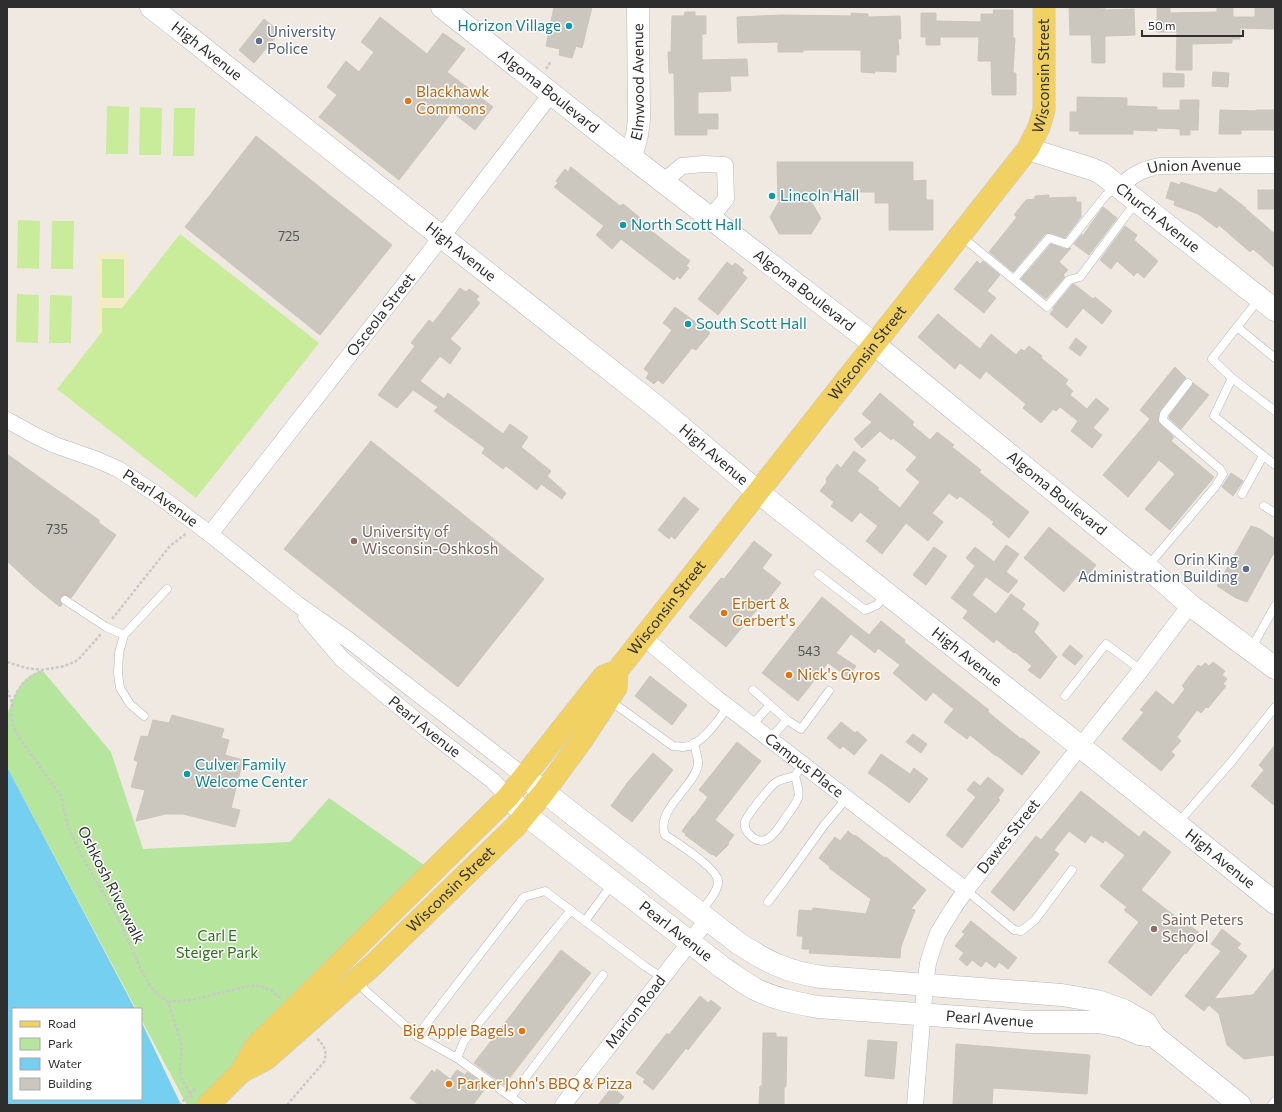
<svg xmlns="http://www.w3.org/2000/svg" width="1282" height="1112" font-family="Commissioner,sans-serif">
<rect width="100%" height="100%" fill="#efe9e1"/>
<polygon fill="#b6e59e" points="42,670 111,752 143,849 290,842 329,798 434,872 208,1105 187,1105 141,1019 141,1009 136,1009 7,767 7,714 17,691 22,683 31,675"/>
<polygon fill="#f3ecc5" points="98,253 128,253 128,352 97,351"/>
<g fill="#c9ec9a">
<polygon points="107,106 129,107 128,154 106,154"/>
<polygon points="140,107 162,108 161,155 139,155"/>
<polygon points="174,108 195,108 194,156 173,156"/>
<polygon points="18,220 40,221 39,269 17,268"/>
<polygon points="52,221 74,221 73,269 51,269"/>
<polygon points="180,234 319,343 196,498 57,389 102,332 102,308 122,308"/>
<rect x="102" y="259" width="22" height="39"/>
<polygon points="17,294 39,295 38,343 16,342"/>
<polygon points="50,295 72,296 71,343 49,343"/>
</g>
<polygon fill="#75cff0" points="7,767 135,1009 13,1009 13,1099 141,1099 141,1021 181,1105 7,1105"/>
<g fill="#cbc7bf" stroke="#cbc5ba">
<polygon points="554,7 592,7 582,48 576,46 572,58 559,55 560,49 546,46"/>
<polygon points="1069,7 1106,9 1106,10 1134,9 1135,35 1105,36 1105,63 1092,63 1091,35 1070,35"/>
<polygon points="1157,7 1170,7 1170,13 1217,12 1217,7 1233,7 1233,17 1255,17 1255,7 1275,7 1275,29 1240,28 1240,39 1232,39 1232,43 1192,44 1192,70 1176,70 1177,32 1157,32"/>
<polygon points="993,10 1013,10 1013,38 1015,38 1013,73 1016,73 1016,95 992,95 991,61 978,61 979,37 940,37 940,45 926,45 926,37 921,37 921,13 936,13 936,21 981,22 981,14 994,14"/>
<polygon points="685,12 695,12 695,16 706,16 706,34 702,34 702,60 747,59 748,76 730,76 731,91 698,92 698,114 718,114 718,129 707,129 707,135 675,135 674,73 669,73 668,52 671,52 672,16 684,16"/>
<polygon points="851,13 868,14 868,17 900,16 901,39 898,39 899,55 896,55 896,72 875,71 875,73 861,72 861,50 803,50 803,52 778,52 778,42 738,43 737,17 782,15 851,16"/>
<polygon points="380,17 427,54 443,33 465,49 447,72 493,107 475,130 452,112 399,180 319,117 337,95 327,87 346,61 359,72 374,52 361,42"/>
<polygon points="264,19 280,32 254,63 239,50"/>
<polygon points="1213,72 1229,73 1228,87 1212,86"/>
<polygon points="1163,73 1184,74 1184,87 1163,87"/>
<polygon points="1077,97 1127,98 1127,106 1157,107 1157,110 1180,110 1180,100 1199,100 1198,130 1190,130 1190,135 1180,135 1180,129 1157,128 1157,131 1133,130 1133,134 1079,134 1079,131 1070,131 1070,112 1077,112"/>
<polygon points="1220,110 1256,111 1256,110 1275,110 1275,130 1241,130 1241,134 1219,134"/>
<polygon points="256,136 392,245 320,335 185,227"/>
<polygon points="777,162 913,162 913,181 926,180 926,200 933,200 933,230 889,230 889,203 875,203 875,192 805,192 821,218 811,234 779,234 770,217 780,200 778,200"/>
<polygon points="571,167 620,206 623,204 643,220 641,223 690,261 686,266 689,268 680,279 677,276 674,280 621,239 612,249 596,235 604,226 554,187 558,183 556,181 565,169 568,172"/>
<polygon points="1171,182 1180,185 1181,182 1216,193 1220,188 1246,208 1245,208 1275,234 1275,268 1253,249 1250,252 1219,225 1217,228 1198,214 1174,205 1175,201 1166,198"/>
<rect x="1258" y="190" width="17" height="19"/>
<polygon points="1049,195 1049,198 1076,197 1076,202 1081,202 1081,217 1065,238 1051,233 1045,234 1013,272 989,252 1017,217 1014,215 1026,200 1035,199 1035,196"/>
<polygon points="1103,207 1117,218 1089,255 1074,244 1082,234 1082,237"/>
<polygon points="1125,226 1137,235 1134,240 1158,261 1144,278 1137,272 1134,276 1117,261 1111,269 1100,260"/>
<polygon points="1051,244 1065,249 1071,248 1059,262 1068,270 1063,275 1065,277 1046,299 1021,279"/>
<polygon points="977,261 980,264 983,261 1000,275 987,291 996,298 984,313 954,289"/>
<polygon points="727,262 732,266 735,263 744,270 742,273 747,278 718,315 698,299"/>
<polygon points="1074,284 1093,299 1095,297 1112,311 1102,324 1083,308 1067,328 1050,314 1054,309 1053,308 1072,285"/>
<polygon points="460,288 466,292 469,289 479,296 476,300 480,303 450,339 461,348 450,364 440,356 420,381 444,399 448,393 503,434 510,424 528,437 521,447 551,471 547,476 566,493 562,499 541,484 537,490 506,466 503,469 482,453 485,448 434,411 438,407 413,390 397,408 378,395 415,346 411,343 429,320 433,323"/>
<polygon points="675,307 710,333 696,350 692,348 663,384 658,380 654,384 646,378 649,373 644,369 672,330 663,323"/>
<polygon points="938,314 980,349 991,334 1016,355 1021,349 1024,351 1029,346 1042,356 1041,358 1068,380 1065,384 1073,391 1070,395 1087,409 1096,398 1109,409 1093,428 1102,435 1092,448 1071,431 1078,421 1060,407 1056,411 1053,409 1041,423 1023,408 1026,404 986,371 980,379 960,363 955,369 918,337"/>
<polygon points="1076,338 1087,347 1080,356 1069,348"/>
<polygon points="1175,367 1186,378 1184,380 1160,411 1158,422 1174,437 1171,441 1214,477 1170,530 1145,509 1175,474 1159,460 1128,497 1103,475 1150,419 1140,410"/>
<polygon points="1193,383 1209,395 1181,429 1169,418 1169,416"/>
<polygon points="880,393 914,422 912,425 930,440 937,432 954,445 952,447 981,470 979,472 1029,512 1009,538 992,524 994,522 960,496 957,499 949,493 932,513 943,522 928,541 906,523 882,554 866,541 878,526 860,512 852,522 831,506 834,502 820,491 827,482 826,479 837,464 841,468 854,451 866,460 857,471 879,488 877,489 900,508 920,482 906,470 917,457 893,438 891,440 880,431 862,448 854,439 872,422 862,414"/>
<polygon points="371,441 544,579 458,687 284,549"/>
<polygon points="7,454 99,520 99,523 116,535 71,598 66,595 61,597 60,600 62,605 60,607 33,585 7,561"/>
<polygon points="1231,473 1243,481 1233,496 1222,487"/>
<polygon points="684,497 699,509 675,539 671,536 669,539 658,530"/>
<polygon points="1251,526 1260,529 1275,539 1275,551 1247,602 1236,598 1217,586"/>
<polygon points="1049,527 1096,565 1084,580 1078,575 1064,592 1024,558"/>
<polygon points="754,541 772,555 762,568 781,583 761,608 759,607 726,647 689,617 721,578 724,579"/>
<polygon points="1006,545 1019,554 1006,572 1018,581 1008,593 986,577 972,595 996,614 1011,594 1025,604 1022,609 1039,623 1034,632 1057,657 1040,679 1028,670 1032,666 1015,652 1014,653 996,639 994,643 963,618 968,611 951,598 975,566 966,558 975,547 994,562"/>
<polygon points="934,547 947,556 926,585 913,575"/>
<polygon points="822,597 869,635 881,621 905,640 904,642 941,672 989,710 988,712 1021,739 1022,738 1040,752 1022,775 996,755 996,756 970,735 967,739 944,722 954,709 933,692 926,701 893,673 900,665 878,648 875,653 851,634 836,653 856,666 848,677 828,663 798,701 762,673"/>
<polygon points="1070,645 1083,656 1075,665 1062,655"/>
<polygon points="1213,662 1225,671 1222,675 1227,679 1223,684 1226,686 1208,708 1206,707 1201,713 1197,710 1177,737 1181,741 1171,752 1175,755 1161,771 1122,739 1144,712 1140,710 1156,691 1173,705 1185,689 1182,686 1198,665 1201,667 1205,663 1209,666"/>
<polygon points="650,676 687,705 672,725 635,696"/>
<polygon points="172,715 224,729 221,738 229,740 225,755 243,760 231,808 240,810 235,827 183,814 166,814 136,821 145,790 131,787 138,762 134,760 141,736 148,737 153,720 169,723"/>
<polygon points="841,722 855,733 857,731 867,740 854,755 843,746 840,749 827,738"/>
<polygon points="913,734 927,744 921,753 906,742"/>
<polygon points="737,742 761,761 715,820 734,835 728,843 729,844 716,857 713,854 712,855 685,835 686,834 682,831 693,816 694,816 708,797 699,790"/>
<polygon points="1275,745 1275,806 1251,786 1264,770 1259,765"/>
<polygon points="653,753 673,770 632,822 611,806 628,782"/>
<polygon points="881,754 910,774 914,768 928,779 909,803 883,783 868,773"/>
<polygon points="988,777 1004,790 998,798 1000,800 962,848 946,835 976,797 967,790 974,781 980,786"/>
<polygon points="1081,791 1139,837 1144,831 1171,852 1141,890 1184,923 1185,922 1201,934 1186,954 1185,953 1151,996 1108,962 1139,922 1124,910 1127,907 1100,886 1125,855 1105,840 1103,843 1091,835 1085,843 1069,831 1054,850 1059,854 1014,911 991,892 1036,836 1041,840"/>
<polygon points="848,831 854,836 855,835 885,858 886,857 926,890 911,909 915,910 901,946 900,958 809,953 810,949 802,949 803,936 797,936 799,910 812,911 813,908 866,914 871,899 829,868 830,867 819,858 835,837 840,841"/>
<polygon points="971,921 1017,958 1008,969 999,962 995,968 986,961 981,967 972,960 967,966 959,959 964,953 955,946 965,934 962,932"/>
<polygon points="1222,929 1241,944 1237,948 1247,956 1214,999 1253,995 1275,967 1275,1055 1244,1059 1227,1045 1219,1014 1209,1005 1204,1011 1185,996 1221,951 1211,944"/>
<polygon points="561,950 591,973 504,1085 474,1063"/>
<polygon points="700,996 708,1003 711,1000 721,1008 688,1050 686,1048 653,1090 643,1082 645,1079 636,1073 667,1033 669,1035"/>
<polygon points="763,1033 776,1033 776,1037 787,1037 786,1087 784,1087 784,1105 759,1105 760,1086 762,1086"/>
<polygon points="868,1040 897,1042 894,1079 865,1076"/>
<polygon points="956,1044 1090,1055 1087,1094 993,1088 992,1105 953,1105"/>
<polygon points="437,1069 450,1079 457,1070 465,1075 467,1072 487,1086 473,1105 419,1105 410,1098 432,1070 435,1073"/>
<polygon points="612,1087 624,1097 617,1105 598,1105"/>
</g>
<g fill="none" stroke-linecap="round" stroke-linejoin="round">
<g stroke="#b4b7c1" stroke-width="9">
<g id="lane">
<polyline points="961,236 1047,307 1069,280 1080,277 1136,202"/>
<polyline points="1014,279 1049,238 1067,244 1106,195 1118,187"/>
<polyline points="1259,299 1237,327 1275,358"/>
<polyline points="1237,327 1212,359 1232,378 1214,416 1275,465"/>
<polyline points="1232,378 1275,411"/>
<polyline points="1242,494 1263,456"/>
<polyline points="1264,506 1275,513"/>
<polyline points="1147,567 1215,487 1223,474 1220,469 1166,423 1163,420 1164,414 1188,383"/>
<polyline points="818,574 865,610 877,605 885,594"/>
<polyline points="65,600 106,627 124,635"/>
<polyline points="1251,649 1275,606"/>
<polyline points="753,690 770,705"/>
<polyline points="1065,696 1106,644 1141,670"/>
<path d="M609,700L673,746C677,746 680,747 683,747C701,747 718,720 728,707"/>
<polyline points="144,716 130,704 120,688 118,673 119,653 124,635 167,589"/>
<polyline points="787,720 801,729 829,691"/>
<polyline points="752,725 770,705 787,720 770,739"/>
<path d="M694,743C695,750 699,759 698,765C694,787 655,810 665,835C676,842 717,868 718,881C719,891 706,904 700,913"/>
<path d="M795,776C802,800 799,798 786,817C777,830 766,851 750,835C747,832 744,827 745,822C747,815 769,788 775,783C780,779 788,778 795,776L803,764"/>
<polyline points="1177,824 1232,761 1275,707"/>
<polyline points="966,890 1014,930 1021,931 1035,920 1072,870"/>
<polyline points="768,902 784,881 825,824 847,798"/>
<polyline points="585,921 613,883"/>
<polyline points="356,980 367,992 417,1036 524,897 545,891 646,967 663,978"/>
<polyline points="417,1036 457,1058 522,1105"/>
<polyline points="457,1058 464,1041 571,910"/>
<polyline points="511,1097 603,975"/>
<polyline points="1272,1105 1275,1101"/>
</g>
</g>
<g stroke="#b4b7c1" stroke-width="17">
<g id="street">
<polyline points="663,182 682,166 703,164 725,165 726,199 710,218"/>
<path id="s1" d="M1119,187C1133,175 1140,170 1159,166L1275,165"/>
<path id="s2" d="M7,420L34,435L55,445L95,459L118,469L159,496L210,534L297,604L350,641L525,777"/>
<path id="s3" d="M210,534L450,226L551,94"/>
<path id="s4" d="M306,617L342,659L430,732L493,781L508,797"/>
<path id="s5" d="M643,637L715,697L966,890"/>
<path id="s6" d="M563,1105L708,919"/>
<path id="s7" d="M915,1105L925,985L928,963L933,947L938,933L954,907L966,890L1141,670L1190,605"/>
</g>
</g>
<g stroke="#b4b7c1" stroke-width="23">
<g id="secondary">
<path id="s8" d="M151,7L662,411L758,492L1081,747L1275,903"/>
<path id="s9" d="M442,7L631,157L874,344L1147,567L1190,605L1275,668"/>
<path id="s10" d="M1028,149L1092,169L1101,173L1275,310"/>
<path id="s11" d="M631,157L637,135L639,120L638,7"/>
<path d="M525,777L561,805L738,943C767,962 787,972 822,977L1062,995L1097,1001L1123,1010L1146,1023L1154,1036L1240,1105"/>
<path id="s12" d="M508,797L526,815L723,968C734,975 744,983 755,989C775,999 796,1003 818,1007L1030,1022H1099L1123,1027L1140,1034L1148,1035"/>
</g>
</g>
<g stroke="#c9c9c9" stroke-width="23">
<g id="primary">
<path id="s13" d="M241,1072L266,1059L373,965L516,826L544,792L582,740L616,688L617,671"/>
<path id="s14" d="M208,1105L241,1072L255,1047L508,797L604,676L617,671L1028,149L1039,127L1044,110V7"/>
</g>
</g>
<g stroke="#c9c9c9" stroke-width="2.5" stroke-dasharray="3 2" stroke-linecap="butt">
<polyline points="498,29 502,23"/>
<polyline points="546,69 551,61"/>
<polyline points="112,619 170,546 187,533"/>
<polyline points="7,662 26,668 42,670 65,666 78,660 101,634"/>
<polyline points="7,690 12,702 11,715 13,725 18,736 61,796 68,827 86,864 120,922 143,974 150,986 158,995 168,1002 182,1046 180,1065 181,1078 193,1099"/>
<path d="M12,702C20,685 25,678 42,671"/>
<polyline points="168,1002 191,1000 249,986 261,986 272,991 280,998"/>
<path d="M287,1105L324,1062C328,1050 324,1046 316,1037"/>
</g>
<use href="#lane" stroke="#fff" stroke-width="8"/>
<use href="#street" stroke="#fff" stroke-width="16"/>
<use href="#secondary" stroke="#fff" stroke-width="22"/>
<use href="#primary" stroke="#f2d163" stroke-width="22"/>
<polyline stroke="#c9c9c9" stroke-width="2.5" stroke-dasharray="3 2" stroke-linecap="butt" points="179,1105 196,1088"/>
</g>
<g fill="#0f9aa8" stroke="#fff" stroke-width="1.5">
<circle cx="569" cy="26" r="4"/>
<circle cx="772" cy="196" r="4"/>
<circle cx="623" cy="225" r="4"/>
<circle cx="688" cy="324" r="4"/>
<circle cx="187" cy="774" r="4"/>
</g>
<g fill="#5c6f8a" stroke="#fff" stroke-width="1.5">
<circle cx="259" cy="41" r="4"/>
<circle cx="1246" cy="569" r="4"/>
</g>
<g fill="#e8710a" stroke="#fff" stroke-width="1.5">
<circle cx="408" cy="101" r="4"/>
<circle cx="724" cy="613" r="4"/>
<circle cx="789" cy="675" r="4"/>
<circle cx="522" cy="1031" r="4"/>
<circle cx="449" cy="1084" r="4"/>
</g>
<g fill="#8d6e63" stroke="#fff" stroke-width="1.5">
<circle cx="354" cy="541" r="4"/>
<circle cx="1154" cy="929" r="4"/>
</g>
<g text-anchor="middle" stroke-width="3" stroke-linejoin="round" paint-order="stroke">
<g font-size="13" fill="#555452">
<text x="289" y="241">725</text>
<text x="57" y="534">735</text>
<text x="809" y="656">543</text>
</g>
<g font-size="15" fill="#0d838f" stroke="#fff" text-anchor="start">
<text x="561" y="31" text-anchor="end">Horizon Village</text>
<text x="780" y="201">Lincoln Hall</text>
<text x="631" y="230">North Scott Hall</text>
<text x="696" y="329">South Scott Hall</text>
<text x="195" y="770">Culver Family<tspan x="195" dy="17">Welcome Center</tspan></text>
</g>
<g font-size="15" fill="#4e5e75" stroke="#fff" text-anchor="start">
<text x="267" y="37">University<tspan x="267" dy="17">Police</tspan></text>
<text x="1238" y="565" text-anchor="end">Orin King<tspan x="1238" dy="17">Administration Building</tspan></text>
</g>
<g font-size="15" fill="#2e2e2e" stroke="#fff">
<text dy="5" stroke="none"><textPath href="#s8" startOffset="71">High Avenue</textPath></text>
<text dy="5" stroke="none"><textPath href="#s14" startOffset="1340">Wisconsin Street</textPath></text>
<text dy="5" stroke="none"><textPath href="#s11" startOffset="76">Elmwood Avenue</textPath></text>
<text dy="5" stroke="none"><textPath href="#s9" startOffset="136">Algoma Boulevard</textPath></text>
<text dy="5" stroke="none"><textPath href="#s1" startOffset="81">Union Avenue</textPath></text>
<text dy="5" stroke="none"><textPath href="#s10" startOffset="149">Church Avenue</textPath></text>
<text dy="5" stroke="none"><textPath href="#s8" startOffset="395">High Avenue</textPath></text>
<text dy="5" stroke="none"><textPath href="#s9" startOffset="460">Algoma Boulevard</textPath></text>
<text dy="5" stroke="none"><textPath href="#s3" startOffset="278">Osceola Street</textPath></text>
<text dy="5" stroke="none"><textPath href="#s14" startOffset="1004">Wisconsin Street</textPath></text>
<text dy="5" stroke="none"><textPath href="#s8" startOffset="719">High Avenue</textPath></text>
<text dy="5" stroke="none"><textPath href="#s9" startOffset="784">Algoma Boulevard</textPath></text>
<text dy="5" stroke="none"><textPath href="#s2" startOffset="173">Pearl Avenue</textPath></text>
<text dy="5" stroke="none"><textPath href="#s14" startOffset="680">Wisconsin Street</textPath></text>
<text dy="5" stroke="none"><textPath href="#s8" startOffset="1043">High Avenue</textPath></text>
<text dy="5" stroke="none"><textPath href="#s4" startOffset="162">Pearl Avenue</textPath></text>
<text dy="5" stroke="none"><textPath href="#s5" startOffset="206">Campus Place</textPath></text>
<text dy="5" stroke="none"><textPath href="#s7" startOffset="294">Dawes Street</textPath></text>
<text dy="5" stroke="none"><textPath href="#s8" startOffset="1367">High Avenue</textPath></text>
<text transform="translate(111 885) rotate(63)" y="5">Oshkosh Riverwalk</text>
<text dy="5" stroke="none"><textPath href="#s13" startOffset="279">Wisconsin Street</textPath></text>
<text dy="5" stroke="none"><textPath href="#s12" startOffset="215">Pearl Avenue</textPath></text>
<text dy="5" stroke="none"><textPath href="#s6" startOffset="118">Marion Road</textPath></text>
<text dy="5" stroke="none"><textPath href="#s12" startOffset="551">Pearl Avenue</textPath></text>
</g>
<g font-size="15" fill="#c56008" stroke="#fff" text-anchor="start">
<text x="416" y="97">Blackhawk<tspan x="416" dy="17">Commons</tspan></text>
<text x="732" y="609">Erbert &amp;<tspan x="732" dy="17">Gerbert's</tspan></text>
<text x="797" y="680">Nick's Gyros</text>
<text x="514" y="1036" text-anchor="end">Big Apple Bagels</text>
<text x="457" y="1089">Parker John's BBQ &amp; Pizza</text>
</g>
<g font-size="15" fill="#785e54" stroke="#fff" text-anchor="start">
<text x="362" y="537">University of<tspan x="362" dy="17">Wisconsin-Oshkosh</tspan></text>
<text x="1162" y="925">Saint Peters<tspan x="1162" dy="17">School</tspan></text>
</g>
<g font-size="15" fill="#2c6e1b" stroke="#fff">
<text x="217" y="941">Carl E<tspan x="217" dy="17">Steiger Park</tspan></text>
</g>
</g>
<rect width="1282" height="1112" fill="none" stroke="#2e2e2e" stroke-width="16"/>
<rect x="12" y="1008" width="130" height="92" fill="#ffffff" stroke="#ababab"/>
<rect x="20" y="1021" width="20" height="6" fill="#f2d163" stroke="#ababab"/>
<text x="48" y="1028" font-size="12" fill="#2e2e2e">Road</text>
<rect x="20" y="1038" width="20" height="12" fill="#b6e59e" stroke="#ababab"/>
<text x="48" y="1048" font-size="12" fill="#2e2e2e">Park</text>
<rect x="20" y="1058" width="20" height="12" fill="#75cff0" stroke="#ababab"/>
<text x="48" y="1068" font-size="12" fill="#2e2e2e">Water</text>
<rect x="20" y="1078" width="20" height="12" fill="#cbc7bf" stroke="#ababab"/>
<text x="48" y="1088" font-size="12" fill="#2e2e2e">Building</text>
<path d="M1142 30v6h101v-6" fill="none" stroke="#2e2e2e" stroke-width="2"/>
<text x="1148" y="30" font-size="12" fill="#2e2e2e" stroke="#ffffff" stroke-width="3" paint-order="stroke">50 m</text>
</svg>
